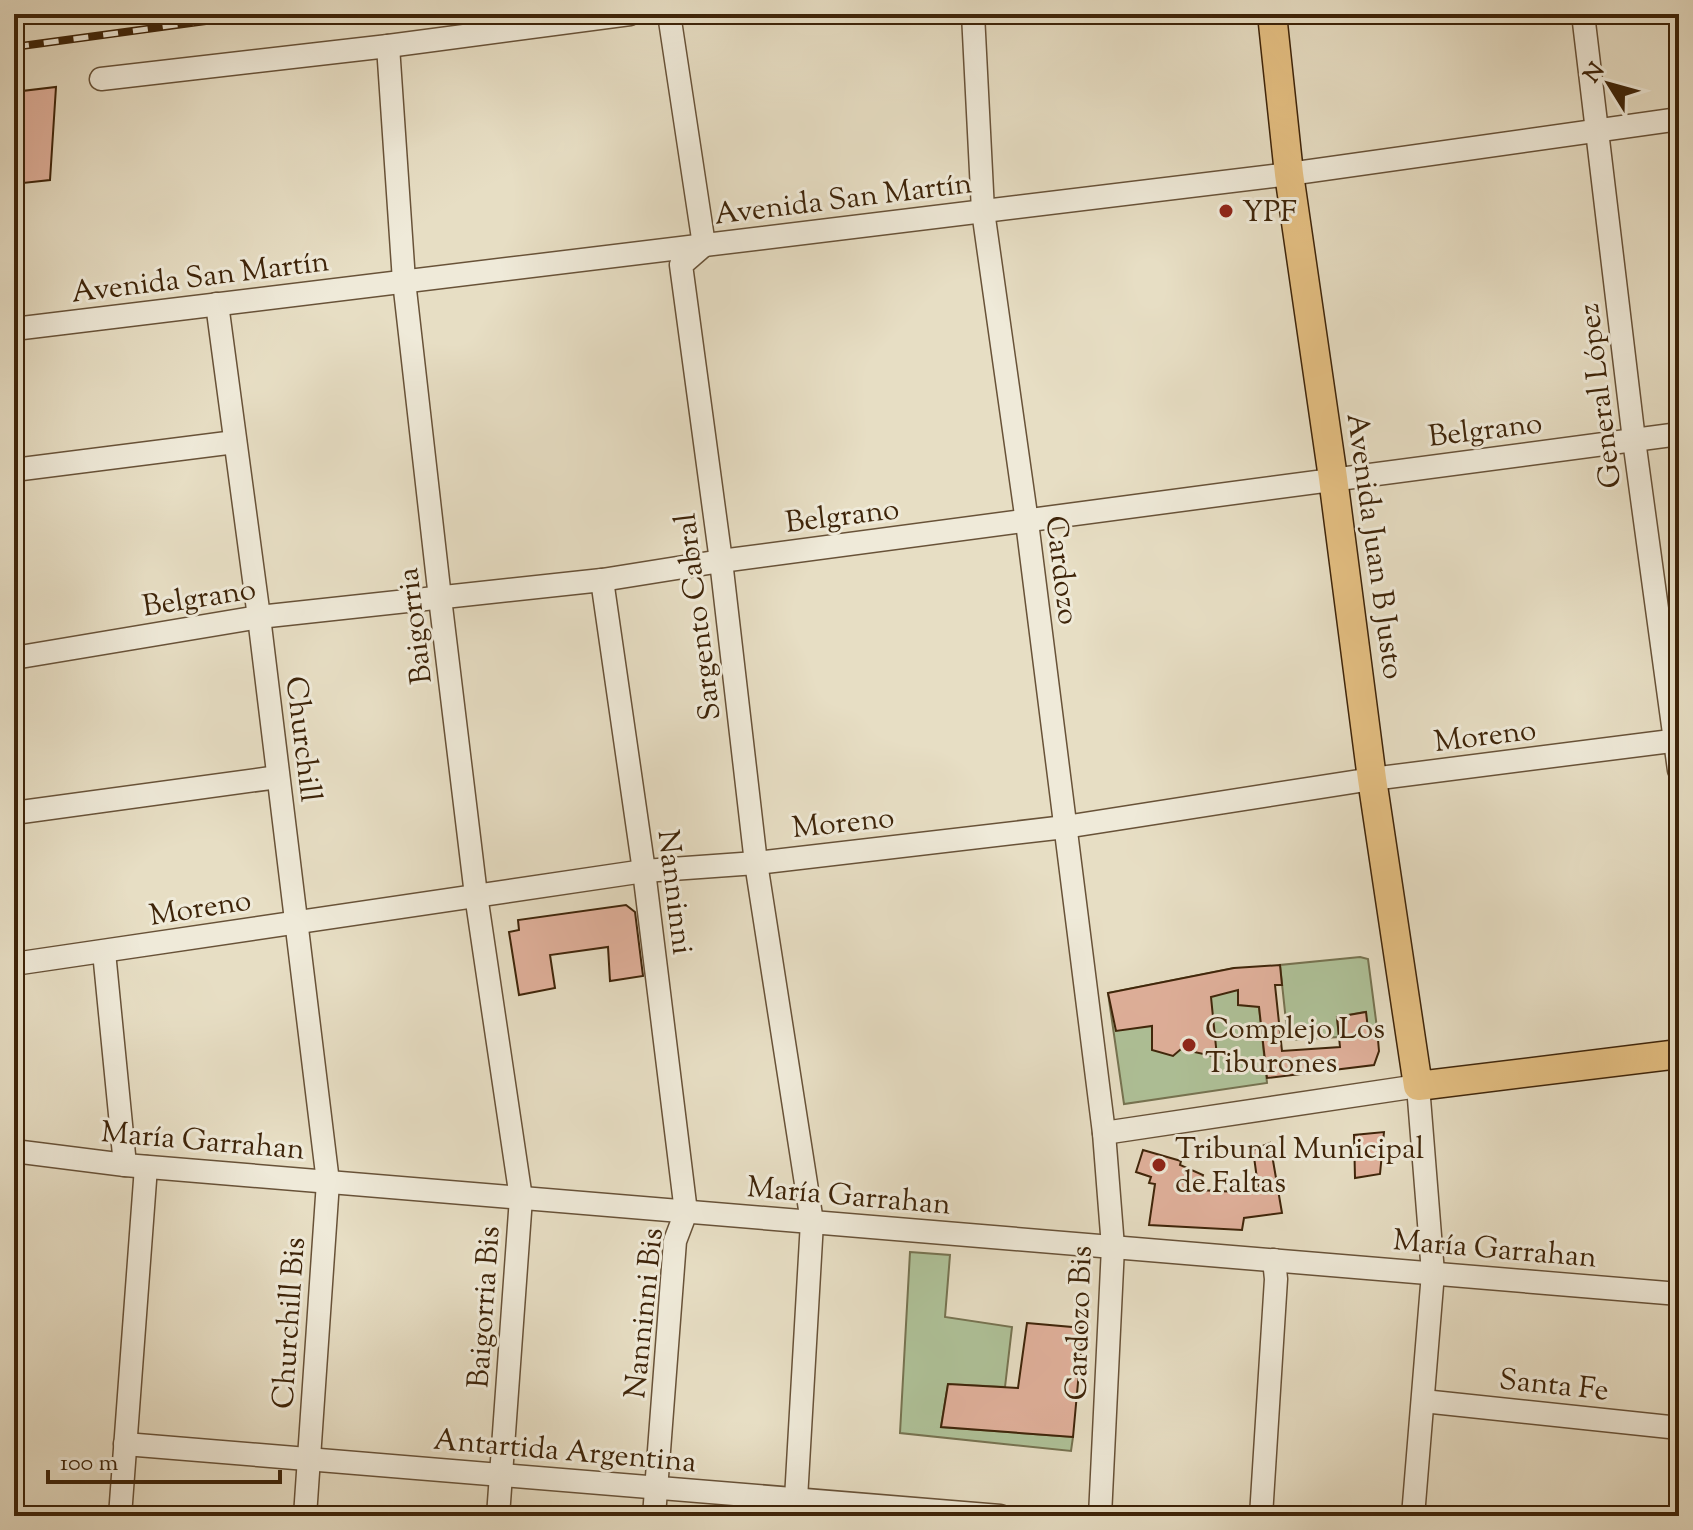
<svg xmlns="http://www.w3.org/2000/svg" width="1693" height="1530" font-family="'Sorts Mill Goudy',serif">
<rect width="100%" height="100%" fill="#e7dec4"/>
<filter id="stains"><feTurbulence type="fractalNoise" baseFrequency=".0025" numOctaves="4"/><feColorMatrix values="0 0 0 0 .2 0 0 0 0 .09 0 0 0 0 .02 0 0 0 .5 -.17"/></filter>
<radialGradient id="worn" r=".72"><stop offset=".6" stop-color="#630" stop-opacity="0"/><stop offset="1" stop-color="#630" stop-opacity=".3"/></radialGradient>
<g fill="#afc299" stroke="#767351" stroke-width="2">
<polygon points="1360,957 1368,959 1377,1028 1368,1029 1365,1012 1337,1017 1339,1037 1288,1040 1280,965"/>
<polygon points="1234,968 1259,1007 1267,1083 1124,1104 1108,993"/>
<polygon points="910,1252 950,1255 945,1317 1012,1327 1005,1387 948,1384 941,1427 1073,1437 1071,1451 900,1433"/>
</g>
<g fill="#e1b19c" stroke="#3e2409" stroke-width="2">
<polygon points="56,87 50,180 14,184 14,92"/>
<polygon points="626,905 635,912 643,976 610,981 608,947 550,955 555,988 519,995 509,932 519,930 518,920"/>
<polygon points="1280,965 1282,985 1275,985 1282,1051 1340,1047 1337,1017 1366,1012 1368,1029 1377,1028 1379,1051 1374,1065 1267,1078 1259,1007 1238,1005 1238,990 1211,997 1217,1057 1181,1049 1173,1056 1152,1050 1152,1026 1116,1031 1108,993 1234,968"/>
<polygon points="1384,1132 1380,1174 1355,1178 1354,1135"/>
<polygon points="1270,1143 1282,1213 1244,1218 1242,1230 1149,1225 1155,1184 1149,1183 1151,1177 1136,1172 1143,1150 1181,1161 1180,1165 1203,1175 1198,1190 1259,1193 1253,1150"/>
<polygon points="1027,1323 1083,1328 1073,1437 941,1427 948,1384 1018,1388"/>
</g>
<g fill="none" stroke-linecap="round" stroke-linejoin="round">
<g stroke="#685238" stroke-width="25">
<g id="minor">
<polyline points="669,14 704,245 681,265 721,561 756,863 812,1222 795,1516"/>
<polyline points="973,14 983,211 1027,522 1104,1133 1113,1247 1100,1516"/>
<polyline points="1583,14 1634,440 1679,770"/>
<polyline points="388,46 404,281 440,598 476,895 521,1198 498,1516"/>
<polyline points="101,79 388,46 630,14"/>
<polyline points="217,304 259,617 328,1182 305,1516"/>
<polyline points="14,329 1289,174 1679,119"/>
<polyline points="14,470 235,442"/>
<polyline points="602,580 644,871 686,1212 675,1241 654,1516"/>
<polyline points="14,658 259,617 602,580 721,561 1679,434"/>
<polyline points="14,813 278,777"/>
<polyline points="104,952 125,1165"/>
<polyline points="14,964 644,871 756,863 1065,827 1372,779 1679,740"/>
<polyline points="1104,1133 1418,1086 1433,1273 1413,1516"/>
<polyline points="14,1151 125,1165 1679,1294"/>
<polyline points="1423,1401 1679,1428"/>
<polyline points="125,1444 1000,1516"/>
<polyline points="120,1516 146,1167"/>
<polyline points="1261,1516 1276,1279 1274,1260"/>
</g>
</g>
<g stroke="#3e2409" stroke-width="31">
<polyline id="major" points="1272,14 1289,174 1333,478 1372,779 1418,1086 1679,1054"/>
</g>
<use href="#minor" stroke="#efead9" stroke-width="22"/>
<use href="#major" stroke="#e4bf82" stroke-width="28"/>
<g stroke="#3e2409" stroke-width="8">
<polyline id="rail" points="14,47 258,14"/>
</g>
<use href="#rail" stroke="#efead9" stroke-width="5" stroke-dasharray="15" stroke-linecap="butt"/>
</g>
<g fill="#8f2418" stroke="#efead9" stroke-width="3">
<circle cx="1226" cy="211" r="8"/>
<circle cx="1189" cy="1045" r="8"/>
<circle cx="1159" cy="1165" r="8"/>
</g>
<g text-anchor="middle" stroke-width="6" stroke-linejoin="round" paint-order="stroke">
<g font-size="30" fill="#3e2409" stroke="#efead9">
<text transform="translate(843 198) rotate(-7)" y="10">Avenida San Martín</text>
<text transform="translate(200 276) rotate(-7)" y="10">Avenida San Martín</text>
<text transform="translate(1599 396) rotate(-97)" y="10">General López</text>
<text transform="translate(1485 429) rotate(-7)" y="10">Belgrano</text>
<text transform="translate(842 515) rotate(-7)" y="10">Belgrano</text>
<text transform="translate(1376 546) rotate(82)" y="10">Avenida Juan B Justo</text>
<text transform="translate(1063 570) rotate(83)" y="10">Cardozo</text>
<text transform="translate(199 597) rotate(-9)" y="10">Belgrano</text>
<text transform="translate(697 617) rotate(-97)" y="10">Sargento Cabral</text>
<text transform="translate(414 626) rotate(-97)" y="10">Baigorria</text>
<text transform="translate(1485 735) rotate(-7)" y="10">Moreno</text>
<text transform="translate(304 739) rotate(83)" y="10">Churchill</text>
<text transform="translate(843 822) rotate(-6)" y="10">Moreno</text>
<text transform="translate(676 892) rotate(83)" y="10">Nanninni</text>
<text transform="translate(200 907) rotate(-9)" y="10">Moreno</text>
<text transform="translate(203 1140) rotate(5)" y="10">María Garrahan</text>
<text transform="translate(849 1195) rotate(5)" y="10">María Garrahan</text>
<text transform="translate(1495 1248) rotate(5)" y="10">María Garrahan</text>
<text transform="translate(483 1307) rotate(-86)" y="10">Baigorria Bis</text>
<text transform="translate(643 1313) rotate(-84)" y="10">Nanninni Bis</text>
<text transform="translate(288 1323) rotate(-86)" y="10">Churchill Bis</text>
<text transform="translate(1078 1323) rotate(-88)" y="10">Cardozo Bis</text>
<text transform="translate(1554 1384) rotate(6)" y="10">Santa Fe</text>
<text transform="translate(565 1450) rotate(5)" y="10">Antartida Argentina</text>
</g>
<g font-size="30" fill="#3e2409" stroke="#efead9" text-anchor="start">
<text x="1242" y="221">YPF</text>
<text x="1205" y="1038">Complejo Los<tspan x="1205" dy="34">Tiburones</tspan></text>
<text x="1175" y="1158">Tribunal Municipal<tspan x="1175" dy="34">de Faltas</tspan></text>
</g>
</g>
<rect width="1693" height="1530" fill="none" stroke="#e7dec4" stroke-width="48"/>
<rect x="16" y="16" width="1661" height="1498" fill="none" stroke="#3e2409" stroke-width="4"/>
<rect x="24" y="24" width="1645" height="1482" fill="none" stroke="#3e2409" stroke-width="2"/>
<g transform="translate(1609 84) rotate(307)" stroke="#efead9" stroke-width="6" paint-order="stroke">
<path d="M0-6L14 30L0 20L-14 30Z" fill="#3e2409"/>
<text y="-12" font-size="22" font-weight="bold" text-anchor="middle" fill="#3e2409">N</text>
</g>
<path d="M48 1470v12h232v-12" fill="none" stroke="#3e2409" stroke-width="4"/>
<text x="60" y="1470" font-size="24" fill="#3e2409" stroke="#efead9" stroke-width="6" paint-order="stroke">100 m</text>
<rect width="100%" height="100%" filter="url(#stains)"/>
<rect width="100%" height="100%" fill="url(#worn)"/>
</svg>
